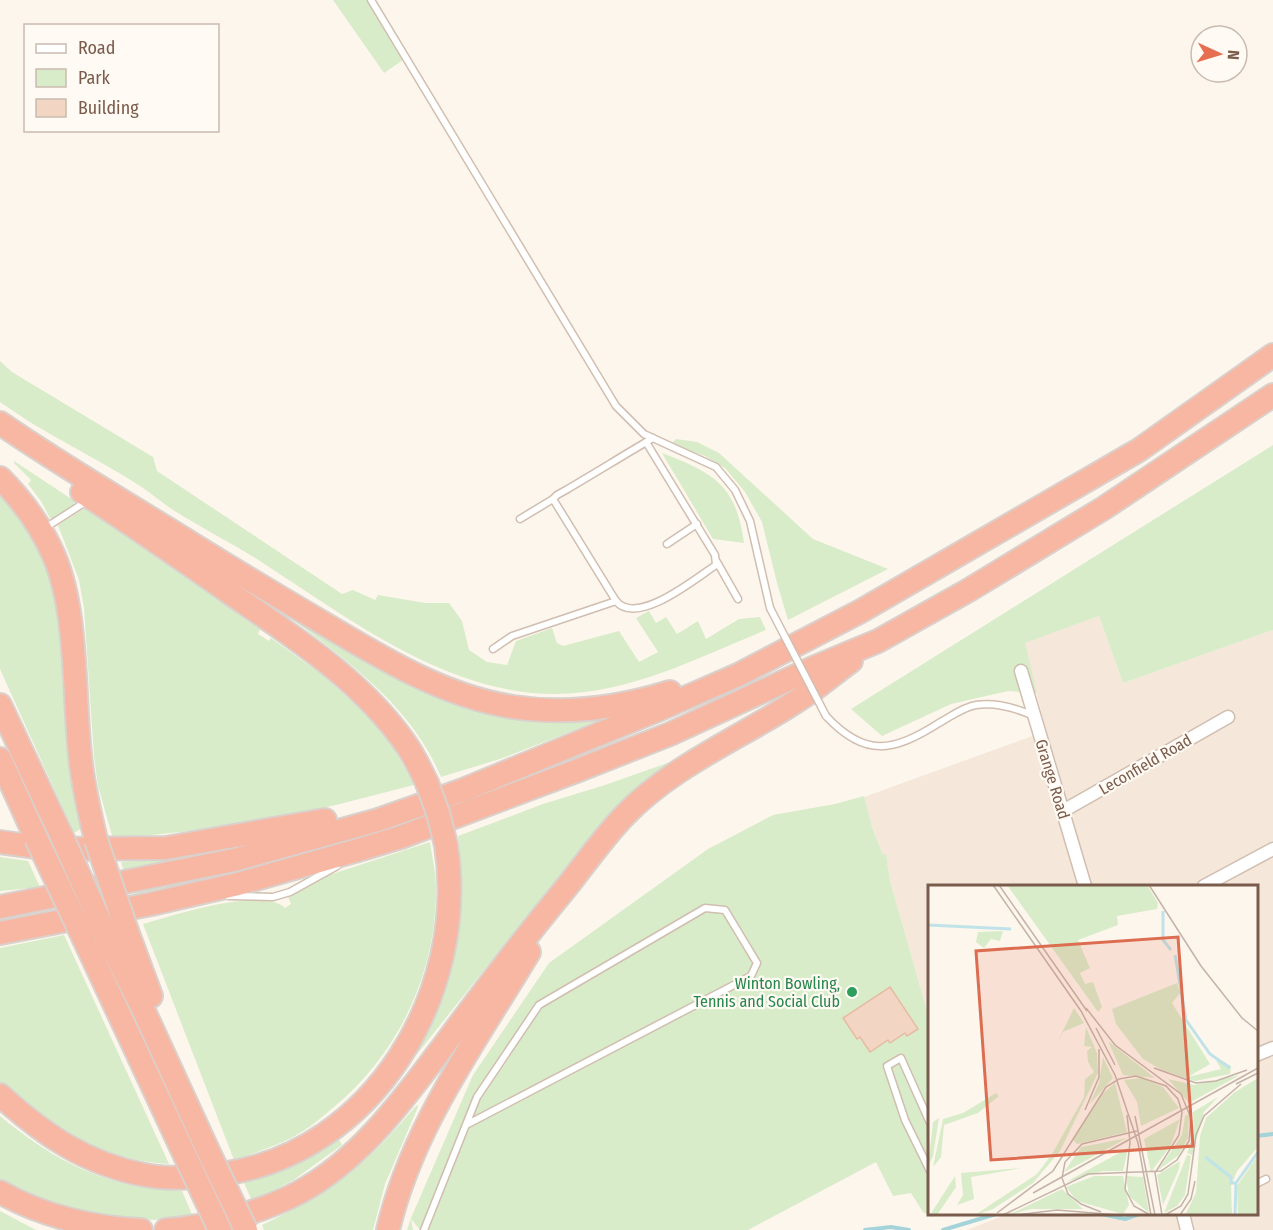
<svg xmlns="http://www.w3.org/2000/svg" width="1273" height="1230" font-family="'Fira Sans Condensed',sans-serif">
<rect width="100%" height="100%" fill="#fdf6ec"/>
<polygon fill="#f5e8da" points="1099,616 1123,683 1273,630 1273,1230 967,1230 1000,1217 999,1214 1256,1214 1256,886 930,886 929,1018 890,881 886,855 883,855 872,827 864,797 1046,731 1024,643"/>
<g fill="#d8ecc9">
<polygon points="333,0 372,0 403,60 384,73"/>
<path d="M0,361L12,372L153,457L157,471L342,594L353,590L375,600L378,595L425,603H449L462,621L469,650L487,662L507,665L516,641L552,628L557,643L563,646L619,631L639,662L658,652L636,618L649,611L656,623L666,617L677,634L698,621L706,639L739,619L760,617L766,630C700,657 629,694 556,694C447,694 353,621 266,565C236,545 203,529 173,510C161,502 151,493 140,486C94,456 44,434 0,402Z"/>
<polygon points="676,439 697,442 719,453 813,539 888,569 788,620 777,583 762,522 745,492 725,468 705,456 671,444"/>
<polygon points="1273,445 1273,630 1123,683 1099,616 1025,643 1037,693 1008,691 951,704 882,736 851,709"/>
<path d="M662,453C713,473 736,484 744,543L713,539Z"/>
<polygon points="14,461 73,500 75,506 56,519 50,518 41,501 28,484 31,480 14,463"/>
<path d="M0,490C18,515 37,539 47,569C68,629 63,694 69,756C71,781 76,804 82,828L74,833L0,669Z"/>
<polygon points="85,508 260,629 258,634 269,641 271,638 321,674 369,716 390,741 414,785 336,805 237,826 113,839 98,786 94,757 84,608 79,580 58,525"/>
<path d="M292,617L383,671L421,690L485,713L624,711L503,758L441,777C412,707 350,663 292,619Z"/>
<path d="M673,761L629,794L600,825L409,1064C449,991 470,920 458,836L543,804L605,785Z"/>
<polygon points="864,796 872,827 883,855 886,854 890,881 929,1018 930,1214 939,1214 931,1217 923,1212 911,1193 893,1196 876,1162 748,1230 420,1230 411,1219 413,1230 407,1230 411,1218 473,1075 549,963 708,849 773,815 835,804"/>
<polygon points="423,815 424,819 261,867 134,898 132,894"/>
<path d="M430,842C432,857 436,872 436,887C437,972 399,1053 334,1107C321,1118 308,1129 293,1137C274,1147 254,1153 234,1160L143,924C172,916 262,886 285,908L291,904L288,897L315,883L323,877Z"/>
<polygon points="0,857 28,861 40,887 0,891"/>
<polygon points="178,858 124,872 121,862"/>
<path d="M64,935L169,1164C101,1160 50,1128 0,1082V948Z"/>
<path d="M417,1105L418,1107L385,1184L373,1230H264L262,1225C291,1211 321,1195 347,1175C373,1155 395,1130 417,1105Z"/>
<path d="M0,1116C55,1162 109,1189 182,1191L193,1217C145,1223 96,1220 51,1204C34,1198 17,1189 0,1181Z"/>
<polygon points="338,1138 342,1145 292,1181 252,1201 244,1183 292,1166"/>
<polygon points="0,1211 36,1230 0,1230"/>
</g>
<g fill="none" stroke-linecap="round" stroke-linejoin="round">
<g stroke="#a5d3da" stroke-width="4">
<polyline points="1256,1136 1273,1134"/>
<polyline points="1102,1214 1125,1219 1139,1214"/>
<polyline points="865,1230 891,1227 909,1230"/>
<polyline points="943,1230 996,1214"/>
</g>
</g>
<polygon fill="#f3d5c3" stroke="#e6bba3" stroke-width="1.5" points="890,987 918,1029 907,1036 905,1033 890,1043 888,1040 870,1052 860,1037 857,1039 843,1018"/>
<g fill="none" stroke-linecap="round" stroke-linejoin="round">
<g stroke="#d1beb0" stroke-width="9">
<g id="lane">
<polyline points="371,0 616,406 644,434 716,467 735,490 750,521 770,608"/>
<path d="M646,442L715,555L716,565C696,578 637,627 616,601L553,499L557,495L566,490C595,473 624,455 653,438"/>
<polyline points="520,519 553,499"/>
<polyline points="45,528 87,501"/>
<polyline points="667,544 697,524"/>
<polyline points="717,562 738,599"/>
<polyline points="493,649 512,636 616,601"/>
<path d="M826,716C865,758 893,752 939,723C950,717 963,707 976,705C996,702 1016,708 1034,716"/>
<polyline points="228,896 273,897 290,892 337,866"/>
<polyline points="930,1123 901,1058 887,1066 905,1120 930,1171"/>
<polyline points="1256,1184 1266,1179"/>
<polyline points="424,1230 477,1097 539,1005 705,908 725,910 757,963 751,976 466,1125"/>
</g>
</g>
<g stroke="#d1beb0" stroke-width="15">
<g id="street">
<polyline points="1021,671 1085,886"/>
<polyline points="1063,811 1228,717"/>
<polyline points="1204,886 1273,849"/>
<polyline points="1256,1055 1273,1048"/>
<polyline points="1183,1214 1187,1230"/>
</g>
</g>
<g stroke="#dad1cd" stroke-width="26">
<g id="highway">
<path d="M0,423C62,466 128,504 192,544C237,572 282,599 328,626C385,660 446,697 513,707C566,715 619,708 670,692"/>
<path d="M0,478C23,501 41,526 54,556C79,614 73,701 81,764C84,790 90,815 96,840"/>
<path d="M82,492C133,525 183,560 233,595C295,638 361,680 405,743C414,755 420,769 427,783"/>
<polyline points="0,705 63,839"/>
<polyline points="0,759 36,838"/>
<polyline points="0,842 50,849 166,848 325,820"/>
<polyline points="0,907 234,860 378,820 463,790 660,709 738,675 861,611 1139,450 1273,355"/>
<polyline points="127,931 151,996"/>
<polyline points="0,933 151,904 238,884 365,848 401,837 576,771 670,734 813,668 878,641 969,590 1104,508 1273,395"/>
<polyline points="106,935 143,1009 210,1155"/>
<polyline points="84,939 188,1162"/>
<path d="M0,1095C44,1135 86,1164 145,1175C171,1180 197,1178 222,1174C375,1153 469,991 446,845"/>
<path d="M0,1192C42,1216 93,1228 141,1230"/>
<path d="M166,1230C208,1227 261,1212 298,1193C362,1159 405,1097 448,1040C487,987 527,935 569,884C587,861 604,837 624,816C672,766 738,739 795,702C815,690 832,675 851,661"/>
<path d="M388,1230C412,1127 476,1041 529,952"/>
</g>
</g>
<use href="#lane" stroke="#fff" stroke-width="6"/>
<use href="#street" stroke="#fff" stroke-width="12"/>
<use href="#highway" stroke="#f7b7a3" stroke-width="22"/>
<g stroke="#d1beb0" stroke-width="9" stroke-linecap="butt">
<polyline id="lane-bridge" points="770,608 826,716"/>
</g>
<g stroke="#dad1cd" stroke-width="26" stroke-linecap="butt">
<g id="highway-bridge">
<polyline points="427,783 438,813 446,845"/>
<polyline points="36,838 84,939"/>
<polyline points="63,839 106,935"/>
<polyline points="96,840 127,931"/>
<polyline points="210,1155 246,1230"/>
<polyline points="188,1162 220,1230"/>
</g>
</g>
<use href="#lane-bridge" stroke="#fff" stroke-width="6"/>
<use href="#highway-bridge" stroke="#f7b7a3" stroke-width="22"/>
</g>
<circle fill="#2e9e5b" stroke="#fffaf3" stroke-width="2" cx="852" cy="992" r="6"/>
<g text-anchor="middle" stroke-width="4.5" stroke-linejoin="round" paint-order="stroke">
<g font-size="16" fill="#7a5c4d" stroke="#fffaf3">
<text transform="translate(1145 764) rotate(-30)" y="6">Leconfield Road</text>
<text transform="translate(1053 779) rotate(73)" y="6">Grange Road</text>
</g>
<g font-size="16" fill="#27864d" stroke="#fffaf3" text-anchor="end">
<text x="840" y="989">Winton Bowling,<tspan x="840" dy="18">Tennis and Social Club</tspan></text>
</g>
</g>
<g transform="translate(928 885)">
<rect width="330" height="330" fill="#fdf6ec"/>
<path d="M79,0H219L230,18L229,24L189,31L190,40L150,55L162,83L152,88L157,99L165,97L174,122L170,127ZM75,46L72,56L63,54L56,63L48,57L50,47ZM249,98L252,108L244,118L282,179L260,192L293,184L286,171L303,181L302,189L267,196L234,185L215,174L188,139L184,124ZM146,123L156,138L135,147L128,160ZM158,142L169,168L170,188L132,266L105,298L65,324L47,330L109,289L124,269L156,212L157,194L166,187L160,177L159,166L164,162L156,161ZM180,156L227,193L195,190ZM175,172L185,193L161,220L171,198ZM312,190L261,218L240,194L266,200ZM213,193L235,202L251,223L213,241L209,217L196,195ZM330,193V262L309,286L303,301L304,330H257L268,308L272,251L278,233L307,207ZM187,198L199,247L149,259L145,255L173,210ZM68,208L71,211L50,228L16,240L13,272L5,282L15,234L35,228ZM290,212L276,227L264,270L259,268L266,248L265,227ZM261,229L260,253L251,270L230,285L254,250L257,231ZM11,233L5,271L0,282L5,237ZM252,234L243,260L223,287L216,254ZM199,253L155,277L136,287L153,262ZM200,263L195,286H175L138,297ZM259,270L263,271L257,310L249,321L236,328ZM330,270V330H310L309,301ZM252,276L251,284L235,320L229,290ZM94,283L43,292L46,314L29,320L35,310L33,288ZM27,291L28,302L9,330H2ZM166,291H195L201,320L195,329L149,316L138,302ZM198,291L215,292L221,328L201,311ZM134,304L155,324H103L81,330Z" fill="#d8ecc9"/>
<path fill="none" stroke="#bfe3e8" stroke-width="3" d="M235,26V55L243,65M0,40L83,44M247,70L258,135L282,169L302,183M277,272L303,292V298H308M307,330L308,298L330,267"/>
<path fill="none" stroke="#c5b3a7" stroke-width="1.5" d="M65,0L153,126L187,190L210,258L223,330M71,0L159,126M221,0L273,81L314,133L330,146M168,143L187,180M226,183L268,198L288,196L319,185M308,199L330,188M157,225L171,192V164M199,230L202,257L197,304L206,321L222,330M207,231L227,330M105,308L330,183M173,327L153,319L140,309L134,293L137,277L154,259L209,246M69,328L125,286L178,202L191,194L208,191L238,201L250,214L254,227L251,250L227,288L234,330M75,330L160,289L233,286L249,275L261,256L263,233L253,209L187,160L158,123M87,330L129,325L190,330M237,330L253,321L260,309L268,250L276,231L313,199M252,330L263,314L267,296"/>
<path fill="#dc6d51" fill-opacity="0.15" stroke="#dc6d51" stroke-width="3" d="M250,52L265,261L63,275L48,66Z"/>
<rect width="330" height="330" fill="none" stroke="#7a5c4d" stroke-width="3"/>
</g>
<rect x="24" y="24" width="195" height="108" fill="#fffaf3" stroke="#cabbb1" stroke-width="1.5"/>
<rect x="36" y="44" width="30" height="9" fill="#ffffff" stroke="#cabbb1" stroke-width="1.5"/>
<text x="78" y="54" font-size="18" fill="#7a5c4d">Road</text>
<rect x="36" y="69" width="30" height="18" fill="#d8ecc9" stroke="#cabbb1" stroke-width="1.5"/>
<text x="78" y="84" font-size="18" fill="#7a5c4d">Park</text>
<rect x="36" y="99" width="30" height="18" fill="#f3d5c3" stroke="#cabbb1" stroke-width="1.5"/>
<text x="78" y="114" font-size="18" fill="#7a5c4d">Building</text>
<g transform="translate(1219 54) rotate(94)"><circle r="28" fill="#fffaf3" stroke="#cabbb1" stroke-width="1.5"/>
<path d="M0-4.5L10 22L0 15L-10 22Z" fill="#e76f51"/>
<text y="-9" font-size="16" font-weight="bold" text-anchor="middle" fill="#7a5c4d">N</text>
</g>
</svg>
